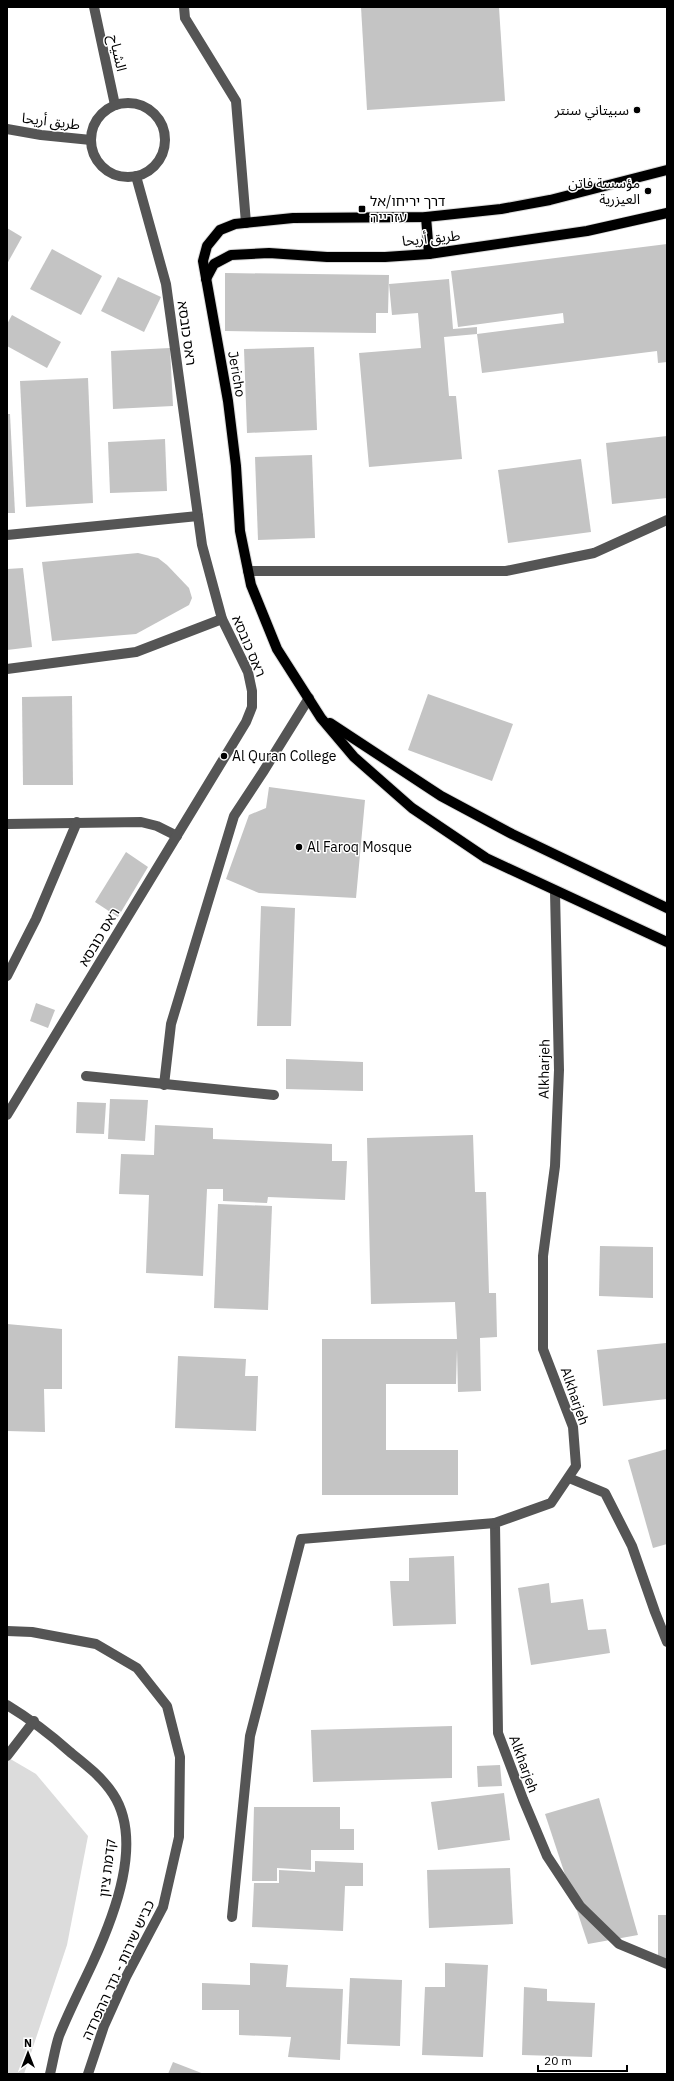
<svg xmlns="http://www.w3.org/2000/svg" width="674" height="2081" font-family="'IBM Plex Sans','Noto Sans Arabic','Noto Sans Hebrew',sans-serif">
<rect width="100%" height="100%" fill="#fff"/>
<polygon fill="#dcdcdc" points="7,1757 36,1774 88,1836 67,1945 24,2074 7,2074"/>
<g fill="#c4c4c4">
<polygon points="361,7 499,7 505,101 367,110"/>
<polygon points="7,228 22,237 7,264"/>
<polygon points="667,244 667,362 658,363 657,351 482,373 477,334 444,337 449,396 456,396 462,459 369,467 359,353 421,348 418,313 392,315 389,284 449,279 453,329 477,327 477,334 564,323 563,313 458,327 451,271"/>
<polygon points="52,249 102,276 81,315 30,289"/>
<polygon points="225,273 389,275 388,313 376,313 376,333 225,331"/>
<polygon points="118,277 161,297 144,332 101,311"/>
<polygon points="12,315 61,342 47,368 7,346 7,324"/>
<polygon points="314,347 317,430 247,433 244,349"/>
<polygon points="170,348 173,406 113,409 111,351"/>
<polygon points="88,378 93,503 26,507 20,381"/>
<polygon points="7,414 10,414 15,513 7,513"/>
<polygon points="667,436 667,498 612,504 606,443"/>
<polygon points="165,439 167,491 110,493 108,442"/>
<polygon points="312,455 315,538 258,540 255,457"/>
<polygon points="581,459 591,532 508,543 498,470"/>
<polygon points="138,553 158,558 167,565 189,588 192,598 189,605 136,634 52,641 42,562"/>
<polygon points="23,568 32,647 7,650 7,569"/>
<polygon points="428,694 513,724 492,781 408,750"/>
<polygon points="72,696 73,785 23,785 22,697"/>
<polygon points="269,787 365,800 356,898 259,893 226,879 249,815 266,808"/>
<polygon points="126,852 148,867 118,917 95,902"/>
<polygon points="261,906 295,908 291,1026 257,1026"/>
<polygon points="36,1003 55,1010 48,1028 30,1021"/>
<polygon points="286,1059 363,1062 363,1091 286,1089"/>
<polygon points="110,1099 148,1100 145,1141 108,1139"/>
<polygon points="77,1102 106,1103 104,1134 76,1133"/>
<polygon points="155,1125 213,1128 213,1139 332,1144 332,1161 347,1161 345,1200 268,1197 267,1203 223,1201 223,1189 207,1189 203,1276 146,1273 149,1195 119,1194 121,1154 154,1155"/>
<polygon points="473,1135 475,1192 486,1192 489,1293 496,1293 497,1337 480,1338 481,1391 458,1392 457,1349 456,1384 386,1384 386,1450 458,1450 458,1495 322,1495 322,1339 457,1339 455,1302 371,1304 367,1138"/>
<polygon points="218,1204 272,1206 268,1310 214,1308"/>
<polygon points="600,1246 653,1247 653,1298 599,1296"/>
<polygon points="7,1324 62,1329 62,1389 44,1389 45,1432 7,1431"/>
<polygon points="666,1343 667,1399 603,1406 597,1350"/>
<polygon points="178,1356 246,1359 245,1376 258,1376 256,1431 175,1428"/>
<polygon points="667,1449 667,1544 653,1548 628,1460"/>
<polygon points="454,1556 456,1624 393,1626 390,1581 409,1581 409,1558"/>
<polygon points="549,1583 551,1603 583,1599 588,1630 606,1629 610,1653 531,1665 518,1588"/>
<polygon points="452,1726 452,1778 313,1782 311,1730"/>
<polygon points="500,1765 502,1786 478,1787 477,1766"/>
<polygon points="504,1793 510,1840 438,1850 431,1802"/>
<polygon points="599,1798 638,1935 588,1944 545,1814"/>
<polygon points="254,1807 340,1807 340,1829 354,1829 354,1850 311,1850 311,1870 277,1868 277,1881 252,1881"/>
<polygon points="315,1861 363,1863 363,1886 345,1886 343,1931 252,1927 254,1883 279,1883 279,1870 315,1872"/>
<polygon points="510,1868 513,1924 429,1928 427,1870"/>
<polygon points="658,1915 667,1915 667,1959 658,1958"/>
<polygon points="250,1963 288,1965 286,1987 343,1989 340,2060 288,2057 291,2037 239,2035 239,2010 202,2010 202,1983 250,1985"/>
<polygon points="445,1963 488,1965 483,2057 422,2055 425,1987 445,1987"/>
<polygon points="350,1978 402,1980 400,2046 347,2044"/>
<polygon points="524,1987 547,1989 547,2001 595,2003 592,2057 522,2055"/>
<polygon points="173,2062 204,2074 168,2074"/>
</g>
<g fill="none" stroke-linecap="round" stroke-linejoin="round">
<g stroke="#dbdbdb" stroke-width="12">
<g id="major">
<polyline points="667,170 550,200 501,209 426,217 293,218 235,224 220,230 207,246 203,261 228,401 236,466 240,531 251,585 277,649 321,718 354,757 412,808 486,858 667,942"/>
<polyline points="426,217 429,254"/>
<polyline points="206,279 214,264 231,255 269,253 327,257 385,257 429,254 587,231 667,213"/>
<polyline points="330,723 441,796 512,834 667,908"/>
</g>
</g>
<g stroke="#555" stroke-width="10">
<polyline points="94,7 115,105"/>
<polyline points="184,7 185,18 236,101 246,223"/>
<circle cx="128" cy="140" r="37"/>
<polyline points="7,129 41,135 91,140"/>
<polyline points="7,535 198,516"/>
<polyline points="248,571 506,571 594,553 667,520"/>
<polyline points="7,669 136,652 222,619"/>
<polyline points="7,824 141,822 157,826 177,836"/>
<polyline points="555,892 559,1070 555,1166 543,1256 543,1349 573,1427 576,1466 551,1503 495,1523 498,1733 523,1799 547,1856 580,1906 619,1944 667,1964"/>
<polyline points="7,976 36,919 77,822"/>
<polyline points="86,1076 274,1095"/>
<polyline points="164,1085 171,1024 234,816 263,772 309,698"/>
<polyline points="7,1115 246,722 252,707 252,691 248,672 222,619 202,545 166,284 136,176"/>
<polyline points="569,1478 605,1493 632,1546 655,1612 667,1642"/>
<polyline points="7,1631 32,1632 96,1644 137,1668 167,1706 180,1757 179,1837 163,1907 126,1977 104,2026 88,2074"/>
<path d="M7,1705C30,1719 50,1734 70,1752C85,1764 102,1777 113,1794C144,1841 114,1916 93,1962C82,1986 69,2011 59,2036C55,2048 53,2062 50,2074"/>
<polyline points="7,1756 34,1721"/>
<polyline points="232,1917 250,1736 301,1539 495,1523"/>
</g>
<use href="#major" stroke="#000" stroke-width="10"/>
</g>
<g fill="#000" stroke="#fff" stroke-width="1.5">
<circle cx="637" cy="110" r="4"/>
<circle cx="648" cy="191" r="4"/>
<rect x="358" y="205" width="8" height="8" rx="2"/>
<circle cx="224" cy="756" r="4"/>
<circle cx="299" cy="847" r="4"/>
</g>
<g text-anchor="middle" stroke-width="3" stroke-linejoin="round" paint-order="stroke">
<g font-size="14" fill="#000" stroke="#fff">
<text transform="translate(118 53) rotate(77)" y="5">الشياح</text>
<text transform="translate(51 121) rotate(7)" y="5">طريق أريحا</text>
<text transform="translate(431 238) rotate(-6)" y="5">طريق أريحا</text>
<text transform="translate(187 333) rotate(82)" y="5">ראס כובסא</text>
<text transform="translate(237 374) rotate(80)" y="5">Jericho</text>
<text transform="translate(249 646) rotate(67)" y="5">ראס כובסא</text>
<text transform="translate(99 937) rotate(-59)" y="5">ראס כובסא</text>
<text transform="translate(544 1069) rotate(-89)" y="5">Alkharjeh</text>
<text transform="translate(575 1396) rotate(71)" y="5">Alkharjeh</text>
<text transform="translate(524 1764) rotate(70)" y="5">Alkharjeh</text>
<text transform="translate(107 1868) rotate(-83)" y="5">קדמת ציון</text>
<text transform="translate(118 1970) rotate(-65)" y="5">כביש שירות - גדר ההפרדה</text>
</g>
<g font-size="14" fill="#000" stroke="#fff" text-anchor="start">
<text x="629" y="115" text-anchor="end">سبيتاني سنتر</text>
<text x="640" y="188" text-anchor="end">مؤسسة فاتن<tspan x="640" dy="16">العيزرية</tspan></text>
<text x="370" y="206">דרך יריחו/אל<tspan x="370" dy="16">עזרייה</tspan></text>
<text x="232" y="761">Al Quran College</text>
<text x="307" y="852">Al Faroq Mosque</text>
</g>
</g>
<rect width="674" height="2081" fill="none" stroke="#000000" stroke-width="16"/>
<g transform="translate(28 2053)" stroke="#ffffff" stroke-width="3" paint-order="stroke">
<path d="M0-3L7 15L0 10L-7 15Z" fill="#000000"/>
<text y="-6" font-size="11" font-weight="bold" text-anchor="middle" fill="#000000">N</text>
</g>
<path d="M538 2065v6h89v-6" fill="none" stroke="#000000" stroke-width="2"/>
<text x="544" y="2065" font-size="12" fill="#000000" stroke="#ffffff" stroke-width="3" paint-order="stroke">20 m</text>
</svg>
